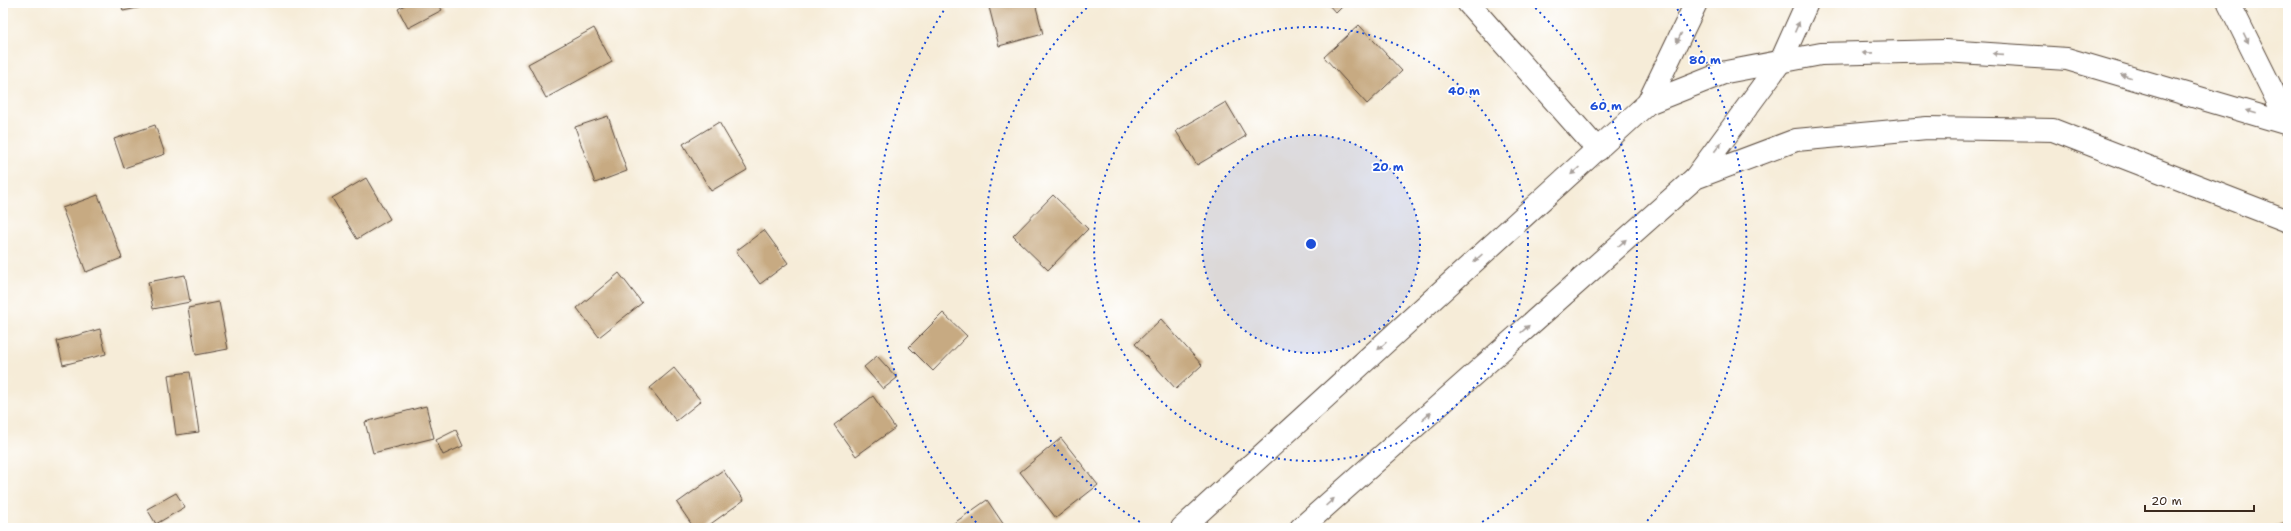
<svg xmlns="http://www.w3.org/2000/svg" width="2291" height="531" font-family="'Shantell Sans',sans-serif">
<rect width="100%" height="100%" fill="#fff"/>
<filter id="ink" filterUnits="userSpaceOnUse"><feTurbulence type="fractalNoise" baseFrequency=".025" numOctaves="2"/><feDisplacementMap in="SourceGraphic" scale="8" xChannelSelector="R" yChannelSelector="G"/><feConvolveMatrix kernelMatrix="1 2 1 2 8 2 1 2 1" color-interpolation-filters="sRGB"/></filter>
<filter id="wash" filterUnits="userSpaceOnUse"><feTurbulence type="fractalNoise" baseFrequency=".012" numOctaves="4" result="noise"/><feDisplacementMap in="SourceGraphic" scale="16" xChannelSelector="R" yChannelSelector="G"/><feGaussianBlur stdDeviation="0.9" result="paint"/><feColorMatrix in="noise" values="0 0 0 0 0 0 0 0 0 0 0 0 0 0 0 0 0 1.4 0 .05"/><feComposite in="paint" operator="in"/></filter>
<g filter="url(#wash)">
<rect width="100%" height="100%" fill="#f6ecd8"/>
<g id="blocks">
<g fill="#c7aa82">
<polygon points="121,3 156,3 157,4 123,11"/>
<polygon points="408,3 438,3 442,10 408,28 398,9"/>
<polygon points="988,3 1035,3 1043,34 999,46"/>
<polygon points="1327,3 1346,3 1336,13"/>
<polygon points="1359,25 1402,71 1367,104 1324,57"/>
<polygon points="594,28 612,62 546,98 528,64"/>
<polygon points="1226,102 1246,136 1197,165 1176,131"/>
<polygon points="608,116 627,171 595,183 575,127"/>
<polygon points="719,122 747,170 711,191 683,144"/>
<polygon points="155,125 165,154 124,168 114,139"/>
<polygon points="366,178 390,219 357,239 332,198"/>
<polygon points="98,195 122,258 86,272 62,208"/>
<polygon points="1053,195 1088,229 1048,270 1013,236"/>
<polygon points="764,230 788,263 760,284 736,251"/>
<polygon points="619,273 642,303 599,337 577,308"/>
<polygon points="185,275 190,302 153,309 148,282"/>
<polygon points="219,302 228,349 196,355 188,308"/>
<polygon points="943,313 967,336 933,371 909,347"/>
<polygon points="1161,319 1202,365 1176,389 1135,344"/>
<polygon points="100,329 106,354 63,365 57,341"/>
<polygon points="877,356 897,378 883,389 864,367"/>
<polygon points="674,368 701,401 676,421 650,388"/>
<polygon points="190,372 199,432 176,435 168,375"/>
<polygon points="873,396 895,428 856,456 834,425"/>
<polygon points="426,406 434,438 373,453 365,422"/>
<polygon points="456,430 463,446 443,455 436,440"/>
<polygon points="1061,438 1098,485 1056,518 1020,472"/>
<polygon points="723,470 744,500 705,528 694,528 677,503"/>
<polygon points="176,493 185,507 156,524 147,509"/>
<polygon points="987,500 1006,528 947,528"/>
<polygon points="2288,521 2288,528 2272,528"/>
</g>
</g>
</g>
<g filter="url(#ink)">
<use href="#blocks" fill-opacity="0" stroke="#57473a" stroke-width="1"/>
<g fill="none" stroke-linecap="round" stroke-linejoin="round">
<g stroke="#57473a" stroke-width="24">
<g id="street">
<polyline points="1468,3 1598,150"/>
<polyline points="1648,103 1726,72 1821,54 1945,51 2067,59 2288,124"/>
<polyline points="1695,178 1781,61 1807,3"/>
<polyline points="1182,528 1648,103 1696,3"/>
<polyline points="1301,528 1695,178 1796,140 1927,128 2053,130 2288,221"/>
</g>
</g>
<g stroke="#57473a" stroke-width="24">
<polyline id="primary" points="2229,3 2288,122"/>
</g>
<use href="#street" stroke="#fff" stroke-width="22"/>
<use href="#primary" stroke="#fff" stroke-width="22"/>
</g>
<defs><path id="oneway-solid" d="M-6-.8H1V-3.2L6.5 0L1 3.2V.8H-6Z"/></defs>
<g fill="#a79f9a">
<use href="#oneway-solid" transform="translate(1797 27) rotate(-66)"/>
<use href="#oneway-solid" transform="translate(1679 38) rotate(116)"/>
<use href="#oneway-solid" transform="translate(2246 38) rotate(64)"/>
<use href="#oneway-solid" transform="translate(1868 53) rotate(179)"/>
<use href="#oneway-solid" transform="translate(1998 54) rotate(-176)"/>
<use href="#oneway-solid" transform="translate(2126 76) rotate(-164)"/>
<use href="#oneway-solid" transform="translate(2251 112) rotate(-163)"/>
<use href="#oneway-solid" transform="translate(1718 147) rotate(-53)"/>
<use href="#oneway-solid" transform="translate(1575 171) rotate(138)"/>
<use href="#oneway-solid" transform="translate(1622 243) rotate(-42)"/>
<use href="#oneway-solid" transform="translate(1478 258) rotate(138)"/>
<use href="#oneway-solid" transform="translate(1525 329) rotate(-42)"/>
<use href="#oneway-solid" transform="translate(1382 346) rotate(138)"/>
<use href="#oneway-solid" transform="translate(1427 416) rotate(-42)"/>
<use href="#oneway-solid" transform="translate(1330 502) rotate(-42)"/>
</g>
</g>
<circle cx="1311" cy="244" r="109" fill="#1d4ed8" fill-opacity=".12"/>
<g fill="none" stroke="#1d4ed8" stroke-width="2" stroke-dasharray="2 4">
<circle cx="1311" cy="244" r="109"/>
<circle cx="1311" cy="244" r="217"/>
<path d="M1150 528A326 326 0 0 1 1091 4M1531 4A326 326 0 0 1 1472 528"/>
<path d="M980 527A435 435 0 0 1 948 4M1674 4A435 435 0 0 1 1642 527"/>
</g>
<circle cx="1311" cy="244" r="6" fill="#1d4ed8" stroke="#fff" stroke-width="2"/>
<g font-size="12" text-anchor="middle" font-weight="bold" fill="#1d4ed8" stroke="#fff" stroke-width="3.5" stroke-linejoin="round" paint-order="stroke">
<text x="1705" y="64">80 m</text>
<text x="1464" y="95">40 m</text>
<text x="1606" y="110">60 m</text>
<text x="1388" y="171">20 m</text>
</g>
<rect width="2291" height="531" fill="none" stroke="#fff" stroke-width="16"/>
<path d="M2145 505v6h109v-6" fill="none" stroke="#3b2a1e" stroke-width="2"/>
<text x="2151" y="505" font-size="12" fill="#3b2a1e" stroke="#ffffff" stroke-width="3" paint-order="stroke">20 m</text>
</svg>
